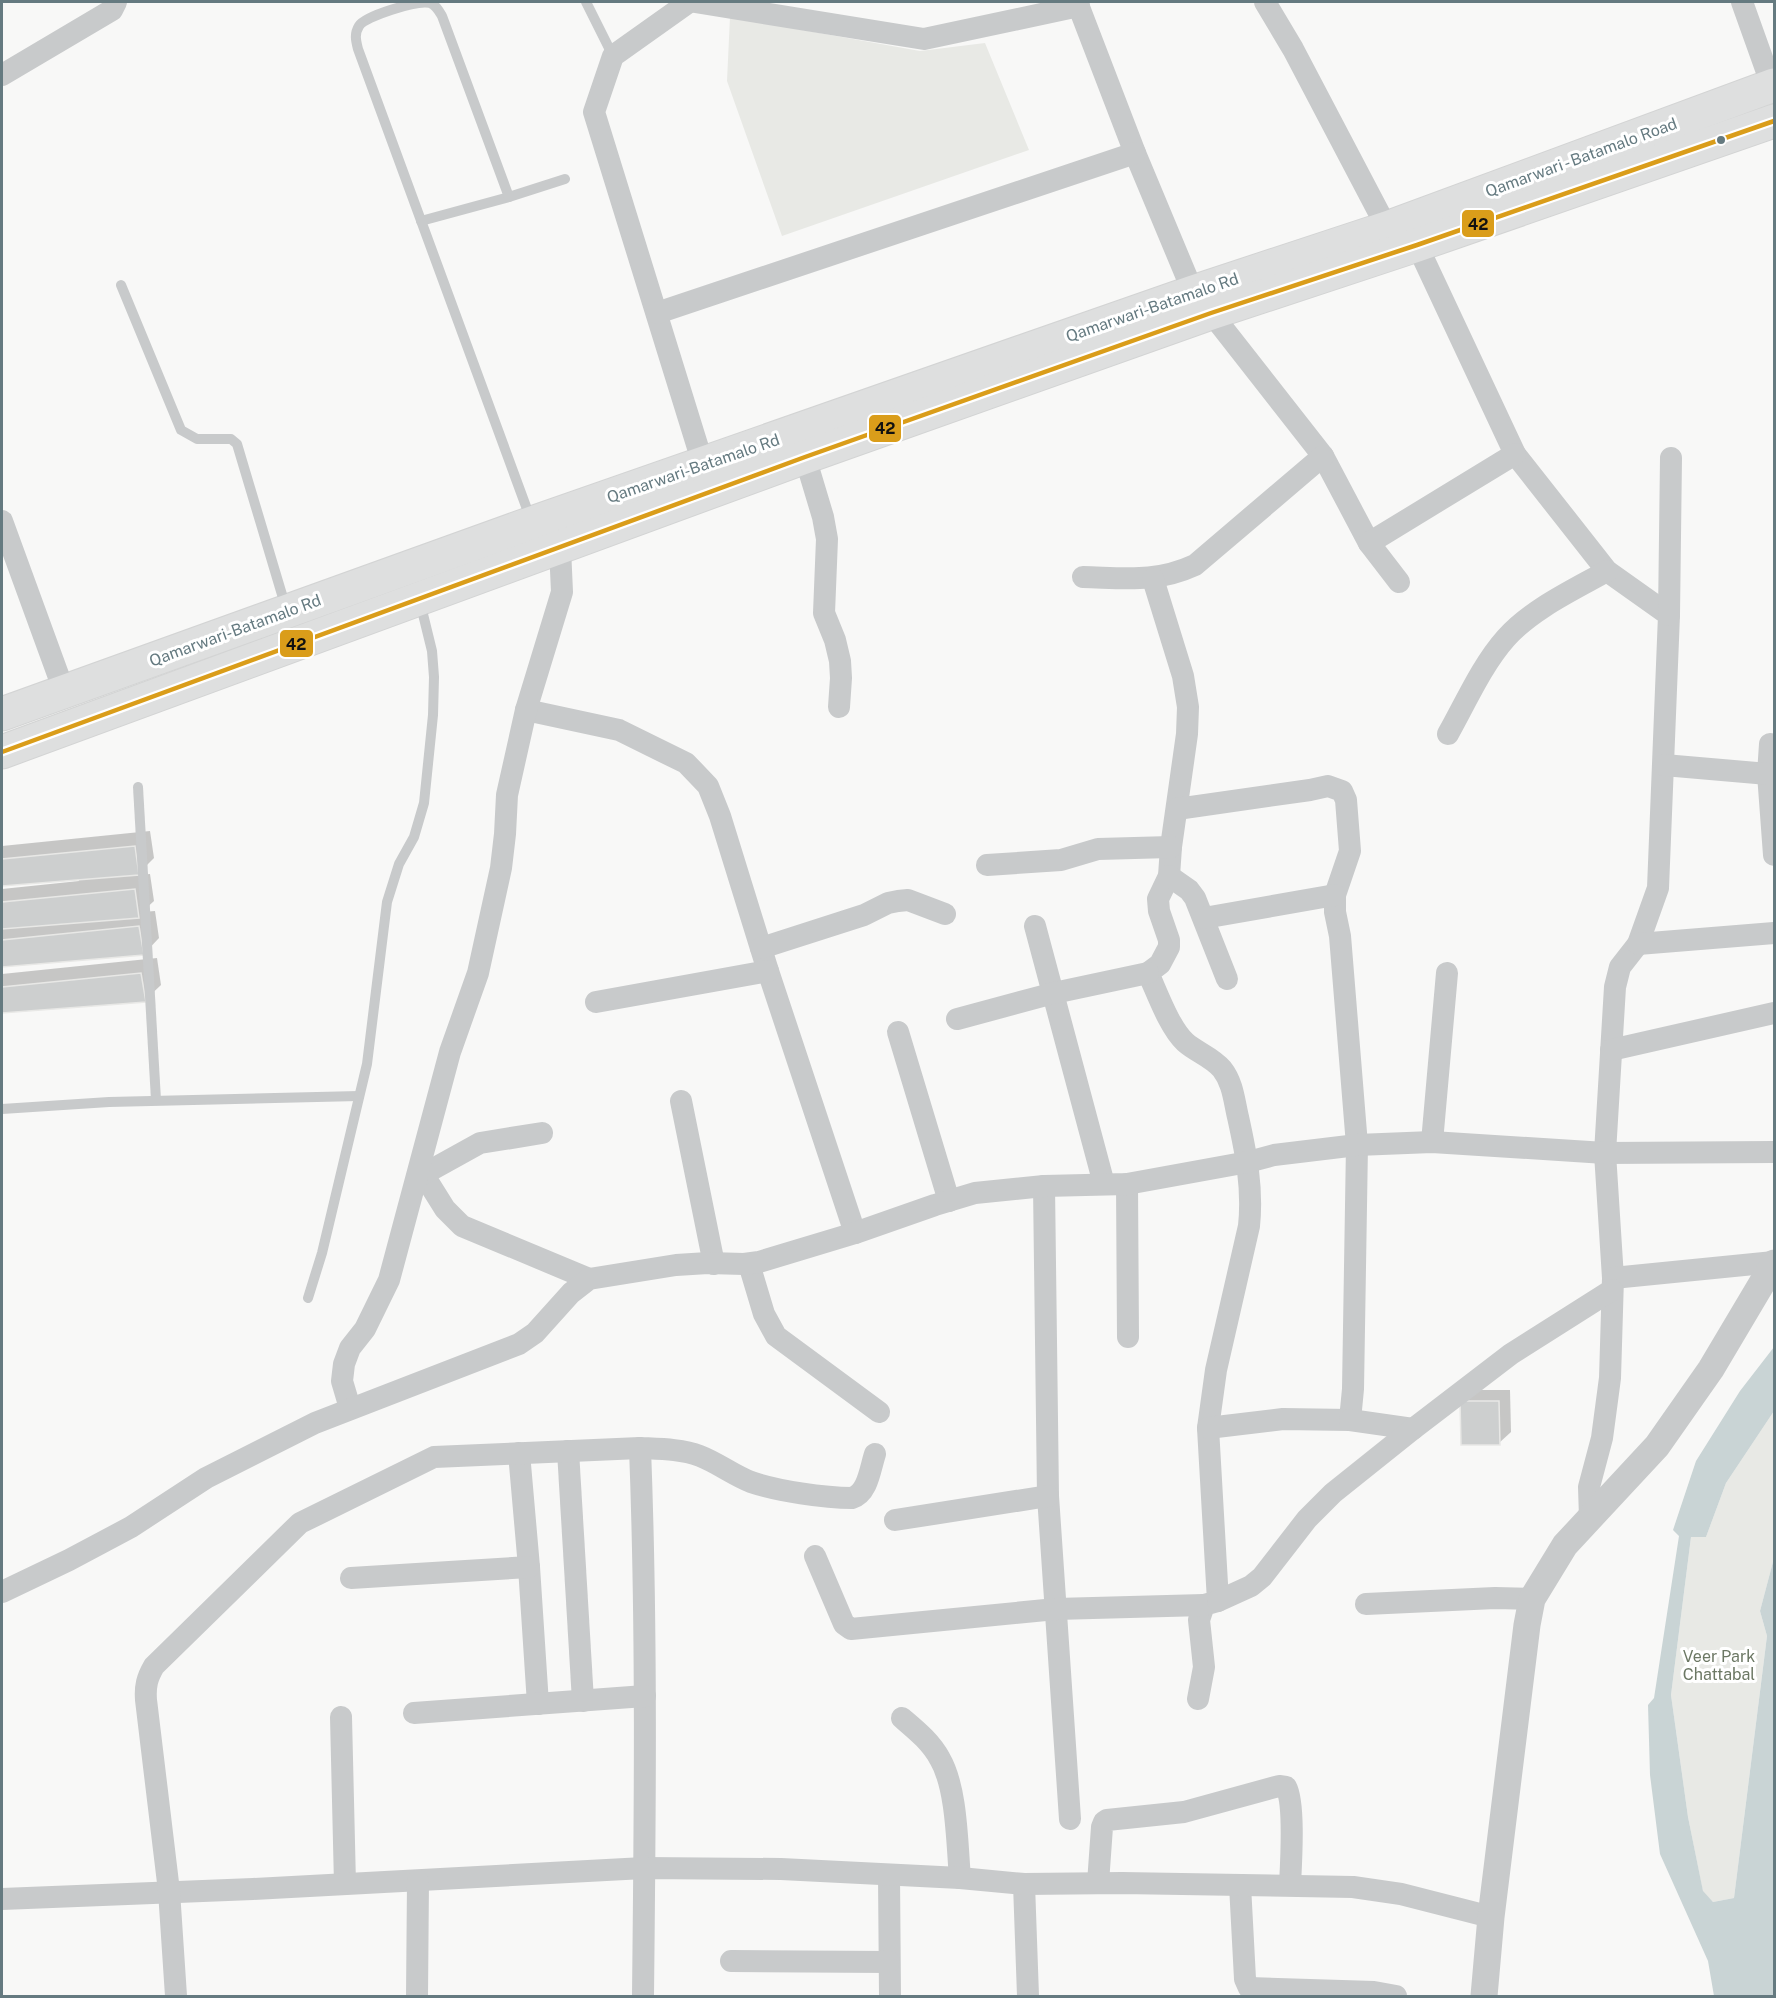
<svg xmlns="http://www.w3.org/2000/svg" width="1776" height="1998" font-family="'Public Sans',sans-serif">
<rect width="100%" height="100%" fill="#f8f8f7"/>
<g fill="#e8e9e5">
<polygon points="730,17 920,51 985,43 1029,150 782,236 727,81"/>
<polygon points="1774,1411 1774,1558 1760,1611 1767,1636 1734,1898 1713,1902 1703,1892 1688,1817 1671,1695 1691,1537 1706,1537 1726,1483"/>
</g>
<polygon fill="#c9d4d5" points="1774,1347 1774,1411 1726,1483 1706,1537 1691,1537 1671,1695 1688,1817 1703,1891 1713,1902 1734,1898 1767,1636 1760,1611 1774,1558 1774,1996 1714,1996 1708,1961 1660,1854 1650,1775 1648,1705 1654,1698 1679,1536 1673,1530 1696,1461 1740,1391"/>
<g fill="#0003">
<polygon points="150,831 154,858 137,875 150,874 154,901 142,912 155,911 159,938 144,954 2,965 2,889 79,881 78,878 2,884 2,846"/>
<polygon points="157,958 161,985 145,1000 2,1012 2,974"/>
<polygon points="1473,1390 1510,1390 1511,1432 1499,1443 1462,1402"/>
</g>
<g fill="#cdcfcf" stroke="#e8e8e6" stroke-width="1.5">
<polygon points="135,846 139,875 2,886 2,859"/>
<polygon points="135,889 139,918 2,929 2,902"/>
<polygon points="139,926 144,955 2,967 2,940"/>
<polygon points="141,973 146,1002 2,1013 2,987"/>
<polygon points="1460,1401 1499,1401 1500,1445 1461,1445"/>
</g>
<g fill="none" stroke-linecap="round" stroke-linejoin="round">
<g stroke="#d3d4d4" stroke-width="35">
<g id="primary">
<polyline points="2,714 532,523 1193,292 1387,228 1774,85"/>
<polyline points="2,752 805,457 1211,313 1417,245 1774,121"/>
</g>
</g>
<g stroke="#c8cacb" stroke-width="10">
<polyline points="586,2 613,56"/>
<polyline points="421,221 509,197"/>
<polyline points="121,285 181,430 197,439 231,439 237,444 286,608"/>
<path d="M531,520L358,49C356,41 354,34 359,26C365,16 417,0 430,3C436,5 439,11 442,16L509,197L565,179"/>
<polyline points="138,787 156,1100"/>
<polyline points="2,1109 109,1102 359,1096"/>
<polyline points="308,1298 322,1253 367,1064 387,902 399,864 414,837 424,803 433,715 434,677 432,651 420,602"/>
</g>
<g stroke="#c8cacb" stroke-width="22">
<polyline points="689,2 613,56 594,112 703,464"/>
<polyline points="695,2 924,39 1079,6"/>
<polyline points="1077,2 1135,153 1193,292"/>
<polyline points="1265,2 1293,49 1387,228"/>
<polyline points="1742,2 1772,86"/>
<polyline points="2,75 112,10 116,2"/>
<polyline points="1417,245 1515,454 1607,571 1669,615 1658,888 1638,944 1620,967 1615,987 1605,1153 1613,1278 1610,1378 1602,1438 1589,1487 1590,1518"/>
<polyline points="657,313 1135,153"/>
<polyline points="1211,313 1323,456 1369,543 1399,582"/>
<polyline points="805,457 823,517 827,539 824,613 835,640 840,661 841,678 839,707"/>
<polyline points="2,521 64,691"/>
<polyline points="1369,543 1515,454"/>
<path d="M1083,577C1125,578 1156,583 1195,565L1323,456"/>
<path d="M1153,579L1183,676L1188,707L1187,734L1171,847L1169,876L1158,899L1159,911L1169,940V947L1160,964L1148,973C1157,992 1169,1027 1185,1042C1196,1052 1212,1057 1222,1069C1233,1083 1234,1100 1238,1117C1246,1153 1253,1188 1249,1226L1216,1370L1208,1428L1218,1601L1204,1605L1199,1620L1204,1667L1198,1699"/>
<polyline points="1669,615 1671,458"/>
<polyline points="526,710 619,730 686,763 708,786 720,816 768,971 855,1233"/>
<path d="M1448,734C1466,702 1482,665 1506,638C1532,609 1573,590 1607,571"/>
<polyline points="1770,744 1768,774 1774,855"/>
<polyline points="1664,765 1768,774"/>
<polyline points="1177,809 1310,790 1328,786 1342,791 1346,800 1350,851 1335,895 1335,912 1340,936 1357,1145 1353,1389 1350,1420 1283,1419 1208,1428"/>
<polyline points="987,865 1061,860 1098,849 1171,847"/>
<polyline points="1169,876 1189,890 1195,898 1227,979"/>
<polyline points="1204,918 1335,895"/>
<polyline points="1035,926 1104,1184"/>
<polyline points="1638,944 1774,933"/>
<polyline points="761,948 864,915 888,903 898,901 908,900 945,914"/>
<polyline points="596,1002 768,971"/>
<polyline points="957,1019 1054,993 1148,973"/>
<polyline points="898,1032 949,1201"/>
<polyline points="1611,1050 1774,1013"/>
<polyline points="681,1101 714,1264"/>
<polyline points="1432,1142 1447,973"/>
<polyline points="420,1169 445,1209 462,1226 589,1279"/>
<polyline points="424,1174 480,1143 542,1133"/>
<polyline points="1127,1184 1128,1337"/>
<polyline points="1044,1186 1048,1496 1070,1819"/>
<polyline points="749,1264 764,1314 776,1336 879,1412"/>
<polyline points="1613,1278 1774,1262"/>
<polyline points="350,1408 342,1381 344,1364 350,1348 365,1329 389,1280 450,1052 478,973 501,868 505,834 507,795 526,710 562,592 560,548"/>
<polyline points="1350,1420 1413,1429"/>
<path d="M640,1448C647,1631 645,1814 643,1996"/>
<polyline points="568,1451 583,1701"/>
<polyline points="519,1453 529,1567 538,1704"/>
<polyline points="895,1520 1048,1496"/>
<polyline points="815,1556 844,1624 851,1629 1056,1609 1204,1605"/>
<polyline points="351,1578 529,1567"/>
<polyline points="2,1592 69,1560 131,1527 206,1478 315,1423 519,1344 535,1333 571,1293 589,1279 676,1265 708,1263 744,1264 759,1262 855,1233 935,1205 975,1193 1044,1186 1127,1184 1248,1162 1274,1155 1357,1145 1432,1142 1605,1153 1774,1152"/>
<polyline points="1218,1601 1251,1586 1262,1577 1307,1519 1333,1493 1413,1429 1511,1354 1612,1290"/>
<polyline points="1366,1604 1495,1598 1532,1599"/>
<polyline points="414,1713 645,1696"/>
<polyline points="341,1717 345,1884"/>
<path d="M902,1718C916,1730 931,1742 940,1759C957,1788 957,1844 960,1878"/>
<polyline points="889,1876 890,1996"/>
<path d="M1098,1883L1102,1827L1104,1822L1107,1820L1184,1812L1279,1786L1286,1787C1295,1803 1291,1864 1290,1885"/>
<polyline points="1024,1884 1028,1996"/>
<polyline points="1240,1885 1245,1979 1249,1988 1374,1992 1396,1996"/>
<polyline points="2,1899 253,1889 644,1868 781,1869 960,1878 1024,1884 1122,1883 1353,1887 1401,1894 1491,1917"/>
<polyline points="731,1961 889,1962"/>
<path d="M176,1996L169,1891L146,1700C145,1686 147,1678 154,1666L300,1523L434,1457L640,1448C660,1449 681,1449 700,1456C718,1463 733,1475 751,1482C778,1491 824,1498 852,1498C868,1493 870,1469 875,1454"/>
<polyline points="417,1996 418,1881"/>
</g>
<polyline stroke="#c8cacb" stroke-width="27" points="1484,1996 1491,1917 1527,1625 1532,1599 1565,1545 1657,1446 1711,1369 1774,1263"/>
<use href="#primary" stroke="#dedfdf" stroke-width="33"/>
<g stroke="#fff" stroke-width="9">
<polyline id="bus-1" points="2,752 805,457 1211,313 1417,245 1774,121"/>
</g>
<use href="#bus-1" stroke="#da9d1a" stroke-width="4.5"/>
</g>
<circle fill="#657a80" stroke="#fff" stroke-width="2" cx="1721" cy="140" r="5"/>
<g text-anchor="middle" stroke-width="6" stroke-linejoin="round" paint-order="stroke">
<g font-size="16" fill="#657a80" stroke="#fff">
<text transform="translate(1581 157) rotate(-20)" y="6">Qamarwari - Batamalo Road</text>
<text transform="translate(1152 307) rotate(-19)" y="6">Qamarwari-Batamalo Rd</text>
<text transform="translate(693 468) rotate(-19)" y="6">Qamarwari-Batamalo Rd</text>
<text transform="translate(235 630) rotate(-20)" y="6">Qamarwari-Batamalo Rd</text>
</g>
<g font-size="16" fill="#6c7864" stroke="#fff">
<text x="1719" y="1662">Veer Park<tspan x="1719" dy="18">Chattabal</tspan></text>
</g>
</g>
<g stroke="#fff" stroke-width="2">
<rect x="1461" y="209" width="34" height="29" rx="6" fill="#da9d1a"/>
<rect x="868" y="414" width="34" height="29" rx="6" fill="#da9d1a"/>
<rect x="279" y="629" width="35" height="29" rx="6" fill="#da9d1a"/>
</g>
<g font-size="16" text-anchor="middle" font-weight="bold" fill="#111">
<text x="1478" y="230">42</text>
<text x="885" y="434">42</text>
<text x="296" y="650">42</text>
</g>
<rect width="1776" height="1998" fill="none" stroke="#657a80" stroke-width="6"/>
</svg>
